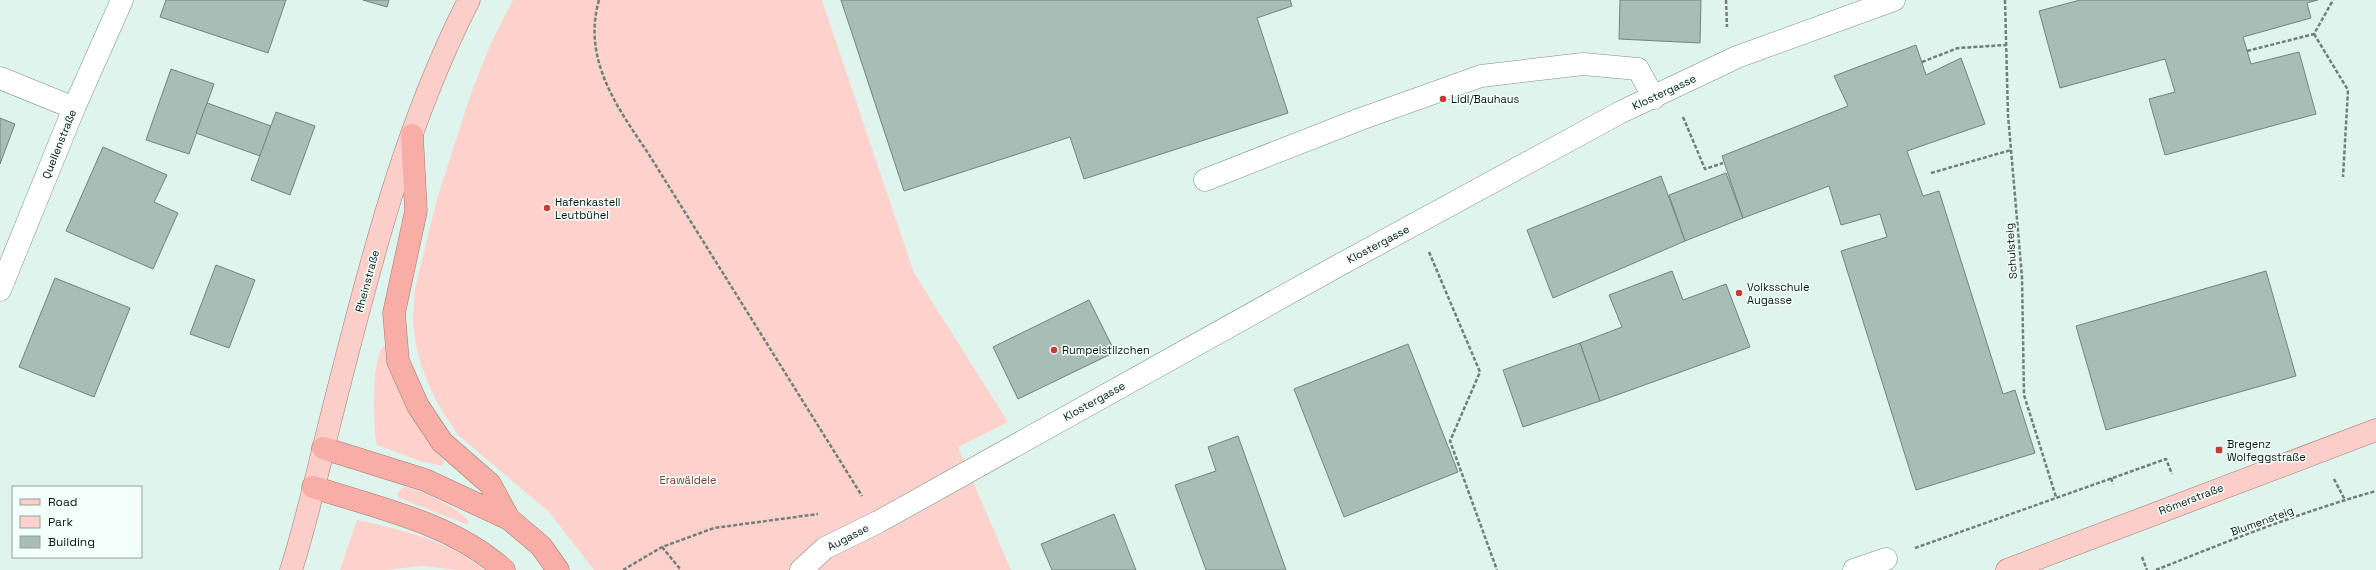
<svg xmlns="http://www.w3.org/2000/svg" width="2376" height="570" font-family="'Space Grotesk',sans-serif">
<rect width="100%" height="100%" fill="#def4ec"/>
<g fill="#fed2cc">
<polygon points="513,0 822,0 914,273 1008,422 958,447 1011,570 594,570 549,512 458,435 436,401 421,366 416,345 413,322 415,289 437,199 471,93 491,43"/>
<path d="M384,346L387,349L407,408L424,436L444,461L442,466L423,462L377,445C373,429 371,356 384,346Z"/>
<path d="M403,487C414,486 467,512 469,523L466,524L399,498L397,494Z"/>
<path d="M357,520C402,530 448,540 484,570H457L422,566L385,570H340Z"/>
</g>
<g fill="#a8bdb6" stroke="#71857e">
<polygon points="166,0 286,0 268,53 160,17"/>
<polygon points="363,0 389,0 387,7"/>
<polygon points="841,0 1290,0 1292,6 1257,18 1288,113 1084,179 1070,137 904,191"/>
<polygon points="1620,0 1701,0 1700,43 1619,39"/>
<polygon points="2080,0 2318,0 2307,3 2311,18 2243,37 2251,64 2299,52 2316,114 2165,155 2149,99 2175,92 2165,59 2060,88 2039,11"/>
<polygon points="1916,45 1926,75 1961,58 1985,124 1907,151 1923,196 1939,191 2003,394 2015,390 2035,453 1916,490 1841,251 1887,237 1880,214 1841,225 1829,186 1743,218 1722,156 1848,106 1834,76"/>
<polygon points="171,69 214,84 189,154 146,140"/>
<polygon points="207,103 271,126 260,156 196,133"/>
<polygon points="276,112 315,126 290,195 251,180"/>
<polygon points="0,118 15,124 0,164"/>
<polygon points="103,147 167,175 154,202 178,213 153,269 66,231"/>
<polygon points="1726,173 1743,218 1685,241 1669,195"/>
<polygon points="1661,176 1685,241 1553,298 1527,230"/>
<polygon points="216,265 255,280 229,348 190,334"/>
<polygon points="1672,271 1683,300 1726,284 1750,347 1600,401 1580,343 1622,327 1609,295"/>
<polygon points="2266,271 2296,376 2106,430 2076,326"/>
<polygon points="55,278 130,308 94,397 19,367"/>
<polygon points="1089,300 1115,352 1018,399 993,347"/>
<polygon points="1580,343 1600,401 1523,427 1503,370"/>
<polygon points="1408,344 1458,472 1344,517 1294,389"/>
<polygon points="1238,436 1286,570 1206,570 1175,485 1216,471 1208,447"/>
<polygon points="1114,514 1136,570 1052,570 1041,544"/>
</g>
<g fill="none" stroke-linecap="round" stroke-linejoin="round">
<g stroke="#7b8f88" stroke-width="23">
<polyline id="lane" points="1205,180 1358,120 1481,76 1583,64 1638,69 1654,98"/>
</g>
<g stroke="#7b8f88" stroke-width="23">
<g id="street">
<polyline points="0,78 74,108"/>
<polyline points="0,290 74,108 122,0"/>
<polyline points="801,570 825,548 878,522 1334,268 1621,112 1737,57 1894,0"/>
<polyline points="1854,570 1886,559"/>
</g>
</g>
<g stroke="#a57872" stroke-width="23">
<g id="primary">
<path d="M291,570C307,521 318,469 331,418C367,276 402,131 469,0"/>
<polyline points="2007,570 2376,430"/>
</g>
</g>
<g stroke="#a57872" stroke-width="23">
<g id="highway">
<polyline points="412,135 416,211 394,313 398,361 418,406 442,442 490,484 509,519"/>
<polyline points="323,448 425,480 509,519 541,546 558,570"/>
<path d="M313,487C378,508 452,523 504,570"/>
</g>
</g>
<g stroke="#717f7a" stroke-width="2.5" stroke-dasharray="4 2" stroke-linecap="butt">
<path d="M599,0C582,59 617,107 648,153L862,496"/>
<polyline points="1726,0 1727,27"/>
<polyline points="2005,0 2008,115 2022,277 2024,395 2056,497"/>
<polyline points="2314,34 2348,90 2343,177"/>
<polyline points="2247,51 2314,34 2333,0"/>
<polyline points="1922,62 1958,48 2006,45"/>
<polyline points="1683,117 1705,169 1723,163"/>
<polyline points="1931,173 2011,150"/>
<polyline points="1429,252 1480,372 1450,441 1497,570"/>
<polyline points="2111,478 2113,484"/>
<polyline points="2334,479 2345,500"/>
<polyline points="662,547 681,570"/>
<polyline points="1915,548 2166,459 2172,474"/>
<polyline points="2142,557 2147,570"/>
<polyline points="623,570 662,547 714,528 818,514"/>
<path d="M2156,570C2228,541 2301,512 2376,491"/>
</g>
<use href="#lane" stroke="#fff" stroke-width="22"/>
<use href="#street" stroke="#fff" stroke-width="22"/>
<use href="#primary" stroke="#fbceca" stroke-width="22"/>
<use href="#highway" stroke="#f8aea7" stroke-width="22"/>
</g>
<g fill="#c83a38" stroke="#f2fffa" stroke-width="1.5">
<circle cx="1443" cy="99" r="4"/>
<circle cx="547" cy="208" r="4"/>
<circle cx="1739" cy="293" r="4"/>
<circle cx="1054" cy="350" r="4"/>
<rect x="2215" y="446" width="8" height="8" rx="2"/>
</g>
<g text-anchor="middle" stroke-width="3" stroke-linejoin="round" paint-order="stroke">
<g font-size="11" fill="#0c1411" stroke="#f2fffa">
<text transform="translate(1664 92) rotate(-25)" y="4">Klostergasse</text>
<text transform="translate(59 144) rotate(-68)" y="4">Quellenstraße</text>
<text transform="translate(1378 244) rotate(-28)" y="4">Klostergasse</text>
<text transform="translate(2011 251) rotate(-94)" y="4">Schulsteig</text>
<text transform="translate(367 281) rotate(-75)" y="4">Rheinstraße</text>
<text transform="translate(1094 401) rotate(-29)" y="4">Klostergasse</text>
<text transform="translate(2191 499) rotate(-21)" y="4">Römerstraße</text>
<text transform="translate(2262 521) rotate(-20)" y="4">Blumensteig</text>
<text transform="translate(848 537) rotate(-27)" y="4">Augasse</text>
</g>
<g font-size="11" fill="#0c1411" stroke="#f2fffa" text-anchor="start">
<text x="1451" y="103">Lidl/Bauhaus</text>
<text x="555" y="206">Hafenkastell<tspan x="555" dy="13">Leutbühel</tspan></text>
<text x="1747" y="291">Volksschule<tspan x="1747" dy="13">Augasse</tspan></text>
<text x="1062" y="354">Rumpelstilzchen</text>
<text x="2227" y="448">Bregenz<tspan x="2227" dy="13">Wolfeggstraße</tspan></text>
</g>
<g font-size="11" fill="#7b3934" stroke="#f2fffa">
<text x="688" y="484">Erawäldele</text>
</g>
</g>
<rect x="12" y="486" width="130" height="72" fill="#f2fffa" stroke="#96a19d"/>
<rect x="20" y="499" width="20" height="6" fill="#fbceca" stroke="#96a19d"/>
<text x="48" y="506" font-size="12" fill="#0c1411">Road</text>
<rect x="20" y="516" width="20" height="12" fill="#fed2cc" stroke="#96a19d"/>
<text x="48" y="526" font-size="12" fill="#0c1411">Park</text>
<rect x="20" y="536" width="20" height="12" fill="#a8bdb6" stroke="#96a19d"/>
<text x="48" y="546" font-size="12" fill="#0c1411">Building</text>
</svg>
